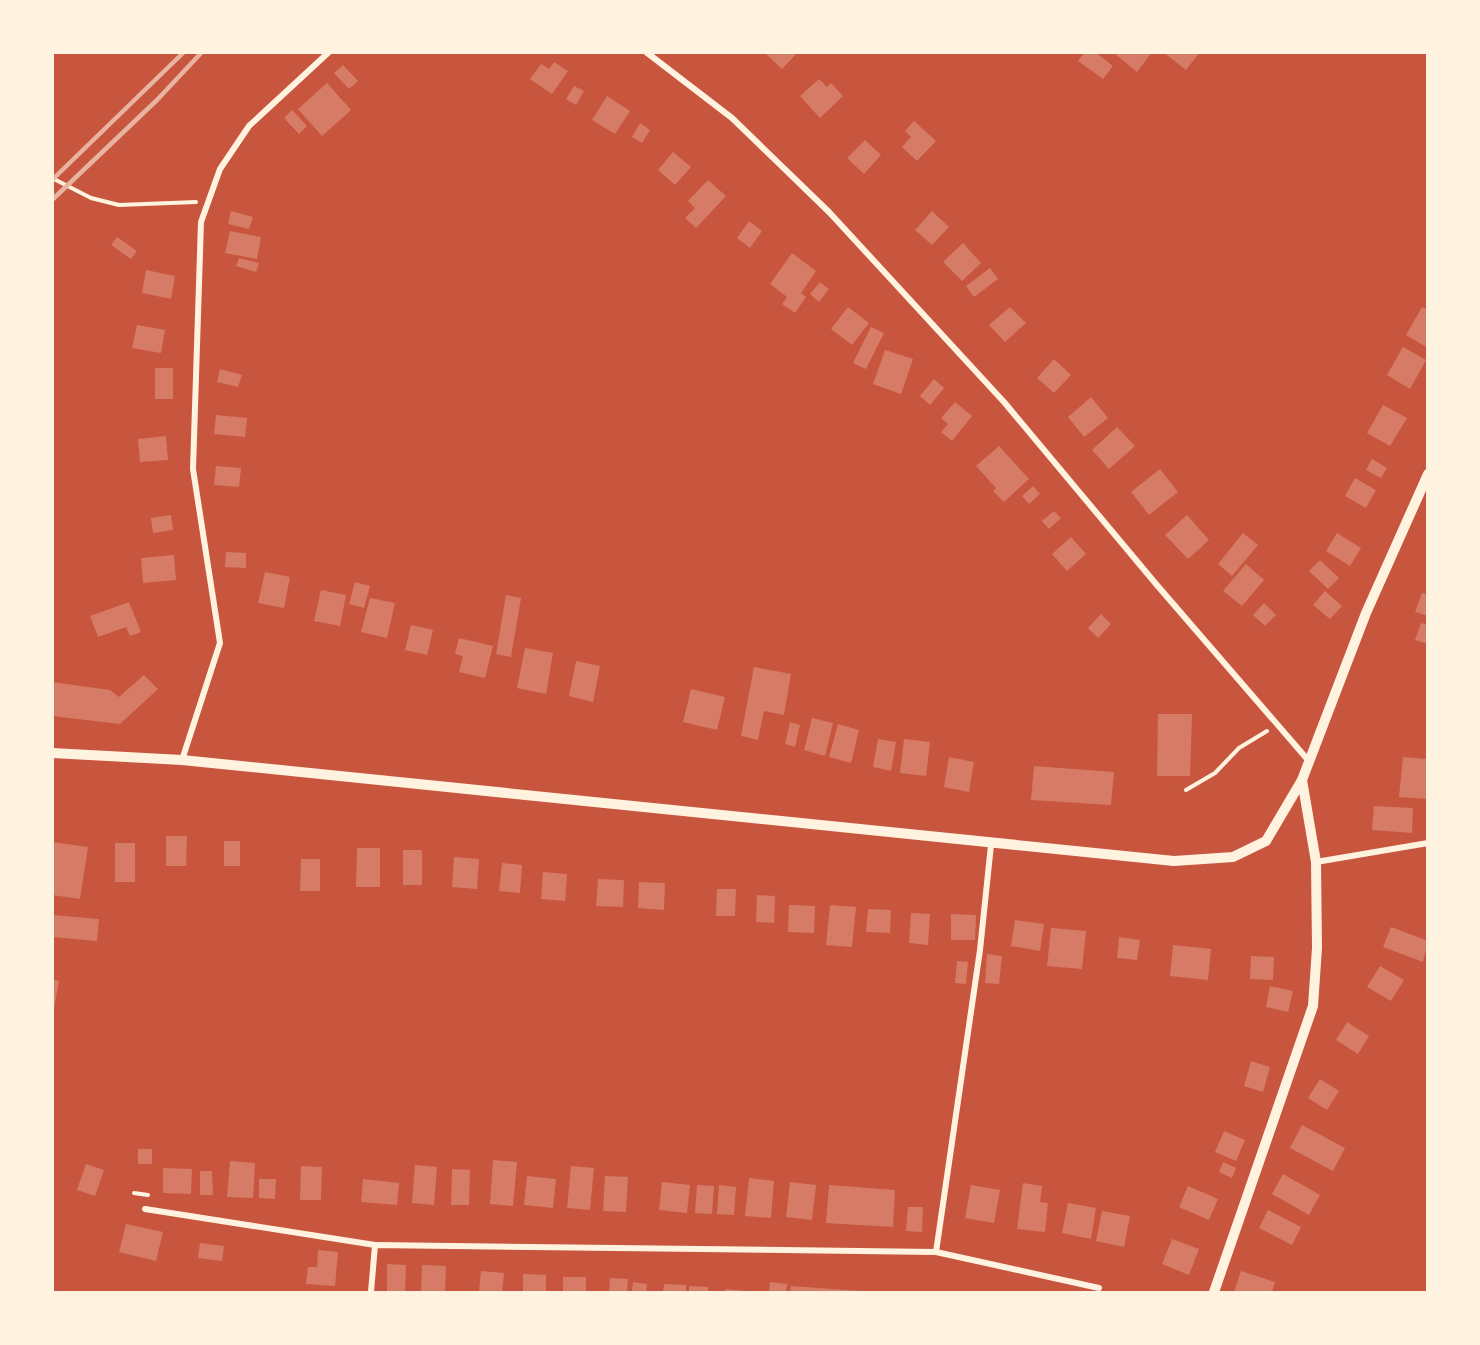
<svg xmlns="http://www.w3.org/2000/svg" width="1480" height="1345" font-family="Roboto,sans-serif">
<rect width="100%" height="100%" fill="#c8553d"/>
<g fill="#d67c66">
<polygon points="764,52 798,52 782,69"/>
<polygon points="1085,52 1095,52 1113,66 1103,79 1078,61"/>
<polygon points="1113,52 1152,52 1137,72"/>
<polygon points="1163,52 1200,52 1186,70"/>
<polygon points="554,62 568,71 552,94 530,79 541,64 549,69"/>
<polygon points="343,65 358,81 349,89 334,73"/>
<polygon points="819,79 827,87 831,83 843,96 820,118 800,96"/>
<polygon points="327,83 351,110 322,136 298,109"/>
<polygon points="574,86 584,91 576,105 566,99"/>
<polygon points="607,96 630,111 615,134 592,120"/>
<polygon points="292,110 307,126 299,134 284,118"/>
<polygon points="914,121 936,141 917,161 902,147 911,137 905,131"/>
<polygon points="640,123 650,130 642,143 632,137"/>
<polygon points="865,140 881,155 864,174 847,158"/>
<polygon points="673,152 691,167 675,185 658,170"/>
<polygon points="708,180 726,196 696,228 685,218 695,208 688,201"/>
<polygon points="231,211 253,217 249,229 228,224"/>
<polygon points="932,211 949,227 932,245 915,230"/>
<polygon points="749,221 762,231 750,248 737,238"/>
<polygon points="230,231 261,237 257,259 225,253"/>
<polygon points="117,237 137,251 131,259 111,245"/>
<polygon points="963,243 981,263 962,281 943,262"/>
<polygon points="792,253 816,271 801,293 806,297 795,313 782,304 787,297 770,284"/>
<polygon points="239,258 259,263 256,272 236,266"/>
<polygon points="990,268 998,279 974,297 966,286"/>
<polygon points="146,270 175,276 171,299 142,293"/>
<polygon points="820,282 829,289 819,302 810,294"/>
<polygon points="848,307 869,323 852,345 831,329"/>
<polygon points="1010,307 1026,323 1005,342 989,325"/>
<polygon points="1422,307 1428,310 1428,348 1406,335"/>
<polygon points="137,325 165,330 161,353 132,348"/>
<polygon points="871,327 884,333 866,369 853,363"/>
<polygon points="1403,347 1426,360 1410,389 1387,375"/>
<polygon points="885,350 913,359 901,394 873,384"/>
<polygon points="1054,359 1071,375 1054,393 1037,378"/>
<rect x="155" y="368" width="18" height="31"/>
<polygon points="220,369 242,375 238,387 217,382"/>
<polygon points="934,379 944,388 930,405 920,396"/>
<polygon points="1091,397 1108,418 1084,437 1068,417"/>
<polygon points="955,402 972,416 952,441 941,432 948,424 941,418"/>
<polygon points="1383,405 1407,418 1390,446 1367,433"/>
<polygon points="216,415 247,418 245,437 214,434"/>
<polygon points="1117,427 1135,446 1109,469 1092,450"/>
<polygon points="166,436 168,460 140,462 138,439"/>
<polygon points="999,446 1029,479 1004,502 993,491 996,488 976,466"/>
<polygon points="1372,459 1387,468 1381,478 1366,470"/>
<polygon points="216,466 241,468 239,487 214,485"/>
<polygon points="1160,469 1178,492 1149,515 1131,492"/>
<polygon points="1355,478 1376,490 1366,508 1345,496"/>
<polygon points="1033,486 1040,494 1029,504 1022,496"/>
<polygon points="1054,511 1061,518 1049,529 1042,521"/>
<polygon points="171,515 173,530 153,533 151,518"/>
<polygon points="1187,515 1209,540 1188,559 1165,535"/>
<polygon points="1243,533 1258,545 1232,576 1218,564"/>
<polygon points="1337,533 1361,548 1350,566 1326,551"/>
<polygon points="1071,537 1086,554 1067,571 1052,554"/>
<polygon points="226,552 246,553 246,568 225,567"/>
<polygon points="174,555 176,580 143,583 141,558"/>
<polygon points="1320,560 1339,578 1328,589 1309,571"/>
<polygon points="1246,564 1264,580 1242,606 1223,591"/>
<polygon points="265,572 290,577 284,608 258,603"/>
<polygon points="355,582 370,586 364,608 349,604"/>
<polygon points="321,590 346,595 340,626 314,621"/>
<polygon points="1325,591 1342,606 1330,619 1313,605"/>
<polygon points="1422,593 1428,595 1428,616 1415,612"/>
<polygon points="506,595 521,598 511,657 496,654"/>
<polygon points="370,598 395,603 387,638 361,632"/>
<polygon points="129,602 141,632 130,636 126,627 98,637 90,616"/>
<polygon points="1264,603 1276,615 1265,626 1253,615"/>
<polygon points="1101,614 1111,624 1098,638 1088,628"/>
<polygon points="1421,623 1428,625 1428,644 1415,640"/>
<polygon points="411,625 433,630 427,655 405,650"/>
<polygon points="459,638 493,646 485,678 459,672 463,656 455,654"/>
<polygon points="525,648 553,653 546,694 517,688"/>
<polygon points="576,661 600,666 593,702 569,696"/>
<polygon points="754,667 791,674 784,715 764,711 758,740 741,736"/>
<polygon points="144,675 158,689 120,724 52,716 52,682 110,690 119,697"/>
<polygon points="691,689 725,697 717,730 683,722"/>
<polygon points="1158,714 1192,714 1190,776 1157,776"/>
<polygon points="812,718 833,723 825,756 804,750"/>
<polygon points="790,722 800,725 795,747 785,744"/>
<polygon points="838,724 859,730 851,763 829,757"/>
<polygon points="878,739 896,742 891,771 873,767"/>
<polygon points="904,739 930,742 926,776 900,773"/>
<polygon points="949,757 974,762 969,792 944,787"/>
<polygon points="1403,757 1428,759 1428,799 1399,797"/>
<polygon points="1034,766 1114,772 1111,805 1031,800"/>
<polygon points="1374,806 1413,808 1412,833 1372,830"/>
<polygon points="166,836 187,836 186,866 166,866"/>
<rect x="224" y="841" width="16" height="25"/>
<polygon points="52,842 88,847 80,899 52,895"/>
<rect x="115" y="843" width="20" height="39"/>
<polygon points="357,848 380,848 380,887 356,887"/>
<rect x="403" y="850" width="19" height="35"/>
<polygon points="454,857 479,859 477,889 452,887"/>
<polygon points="301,859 320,859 320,891 300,891"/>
<polygon points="502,863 522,865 520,893 499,891"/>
<polygon points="543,872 567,874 565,901 541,899"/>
<polygon points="598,879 624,880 623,907 596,906"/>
<polygon points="639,882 665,883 664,910 638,908"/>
<polygon points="717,889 736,889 735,916 716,916"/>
<polygon points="757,895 775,896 774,923 756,922"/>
<polygon points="789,905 815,906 814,933 788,932"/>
<polygon points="830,905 856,907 852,947 826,945"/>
<polygon points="868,909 891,910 890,933 866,932"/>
<polygon points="911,913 930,914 928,945 909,943"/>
<polygon points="951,914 976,915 975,940 951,940"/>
<polygon points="52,915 99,919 97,941 52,937"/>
<polygon points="1015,920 1044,924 1040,951 1011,946"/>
<polygon points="1391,927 1428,941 1423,962 1383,947"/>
<polygon points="1051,928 1086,931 1082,969 1047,966"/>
<polygon points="1119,937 1140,940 1137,960 1117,958"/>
<polygon points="1173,945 1211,949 1208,980 1170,976"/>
<polygon points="987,954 1002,956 999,984 985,983"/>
<polygon points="1251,956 1274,957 1273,980 1250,979"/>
<polygon points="957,961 968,962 966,984 955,983"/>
<polygon points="1380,966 1404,980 1391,1001 1367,987"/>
<polygon points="52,979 59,981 54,1009 52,1009"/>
<polygon points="1270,986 1293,991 1288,1012 1266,1007"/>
<polygon points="1347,1022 1369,1036 1358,1054 1336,1040"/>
<polygon points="1251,1061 1270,1067 1263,1092 1244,1086"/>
<polygon points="1320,1079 1339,1091 1327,1110 1308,1098"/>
<polygon points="1302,1125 1345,1148 1333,1171 1290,1148"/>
<polygon points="1224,1131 1245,1140 1236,1161 1215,1152"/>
<rect x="138" y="1149" width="14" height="15"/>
<polygon points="493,1160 517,1162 513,1206 490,1204"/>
<polygon points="230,1161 255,1163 253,1198 227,1197"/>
<polygon points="1223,1162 1236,1168 1232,1178 1219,1172"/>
<polygon points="86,1164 104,1170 95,1196 77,1190"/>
<polygon points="415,1165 437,1167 434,1205 412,1203"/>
<polygon points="301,1166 322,1167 321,1200 300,1200"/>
<polygon points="571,1166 594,1168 590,1210 567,1208"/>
<polygon points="163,1168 192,1169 191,1194 163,1193"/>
<polygon points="452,1169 470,1170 469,1205 451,1205"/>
<polygon points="200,1171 212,1171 213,1195 200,1195"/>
<polygon points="1283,1174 1320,1195 1309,1215 1272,1194"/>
<polygon points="527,1176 556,1179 553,1208 524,1205"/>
<polygon points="605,1176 628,1177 626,1212 603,1211"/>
<polygon points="749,1178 774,1181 771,1218 745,1216"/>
<polygon points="259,1179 276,1179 275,1199 259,1198"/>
<polygon points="363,1179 399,1183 397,1205 361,1202"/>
<polygon points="662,1182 690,1185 687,1213 659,1210"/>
<polygon points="790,1182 816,1185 812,1220 786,1217"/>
<polygon points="1023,1183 1042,1186 1040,1202 1048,1203 1045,1232 1017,1229"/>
<polygon points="697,1185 714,1186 712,1214 695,1213"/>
<polygon points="719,1185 736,1187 734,1215 717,1214"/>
<polygon points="829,1185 895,1190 893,1227 826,1223"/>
<polygon points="971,1185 1000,1190 994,1223 965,1218"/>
<polygon points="1188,1186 1218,1199 1209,1220 1179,1207"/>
<polygon points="1068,1203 1096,1208 1091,1239 1062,1233"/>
<polygon points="908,1207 923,1207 922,1232 906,1231"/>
<polygon points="1268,1210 1301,1227 1292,1245 1259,1228"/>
<polygon points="1102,1211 1130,1216 1124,1247 1096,1241"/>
<polygon points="126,1224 163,1232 156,1261 119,1252"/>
<polygon points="1172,1239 1199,1249 1189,1275 1162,1264"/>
<polygon points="200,1243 224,1246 222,1261 198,1258"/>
<polygon points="318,1250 338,1252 335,1286 306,1284 308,1267 317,1267"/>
<polygon points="387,1264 406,1265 405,1292 387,1292"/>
<polygon points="422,1265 446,1266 445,1292 421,1292"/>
<polygon points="481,1271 504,1273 502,1292 479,1292"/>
<polygon points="1241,1271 1275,1282 1272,1292 1234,1292"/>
<polygon points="523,1274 546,1275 546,1292 523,1292"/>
<rect x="563" y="1277" width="23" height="15"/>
<polygon points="610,1278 628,1279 627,1292 609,1292"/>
<polygon points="633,1282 647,1284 646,1292 632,1292"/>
<polygon points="770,1282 787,1284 786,1292 769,1292"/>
<polygon points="664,1284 686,1285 686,1292 663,1292"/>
<polygon points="689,1286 708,1287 708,1292 689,1292"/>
<polygon points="791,1286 861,1291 861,1292 790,1292"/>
<polygon points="725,1289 746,1291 746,1292 725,1292"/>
</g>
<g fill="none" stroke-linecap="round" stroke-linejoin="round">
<g stroke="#fff3e0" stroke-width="4">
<polyline points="52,178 91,198 119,205 196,202"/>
<polyline points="1186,790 1215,773 1239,748 1267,731"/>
<polyline points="134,1193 148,1195"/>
</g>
<g stroke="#fff3e0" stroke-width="6">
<polyline points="646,52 732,118 829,212 1004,402 1156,584 1308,760"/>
<polyline points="182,760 220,643 193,469 201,222 220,169 249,126 329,52"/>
<polyline points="1316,862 1428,843"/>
<polyline points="145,1209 375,1245"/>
<polyline points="936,1252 980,950 991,845"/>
<polyline points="371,1292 375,1245 936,1252 1099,1288"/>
</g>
<g stroke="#fff3e0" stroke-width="10">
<polyline points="52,753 182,760 1174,861 1233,857 1266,841 1302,780"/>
<polyline points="1214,1292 1313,1006 1317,948 1316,862 1302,780 1366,613 1428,474"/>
</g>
<g stroke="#e9b49f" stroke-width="4.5">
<polyline points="52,180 184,52"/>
<polyline points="52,200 157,100 202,52"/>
</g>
</g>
<rect width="1480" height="1345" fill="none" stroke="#fff3e0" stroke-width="108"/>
</svg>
